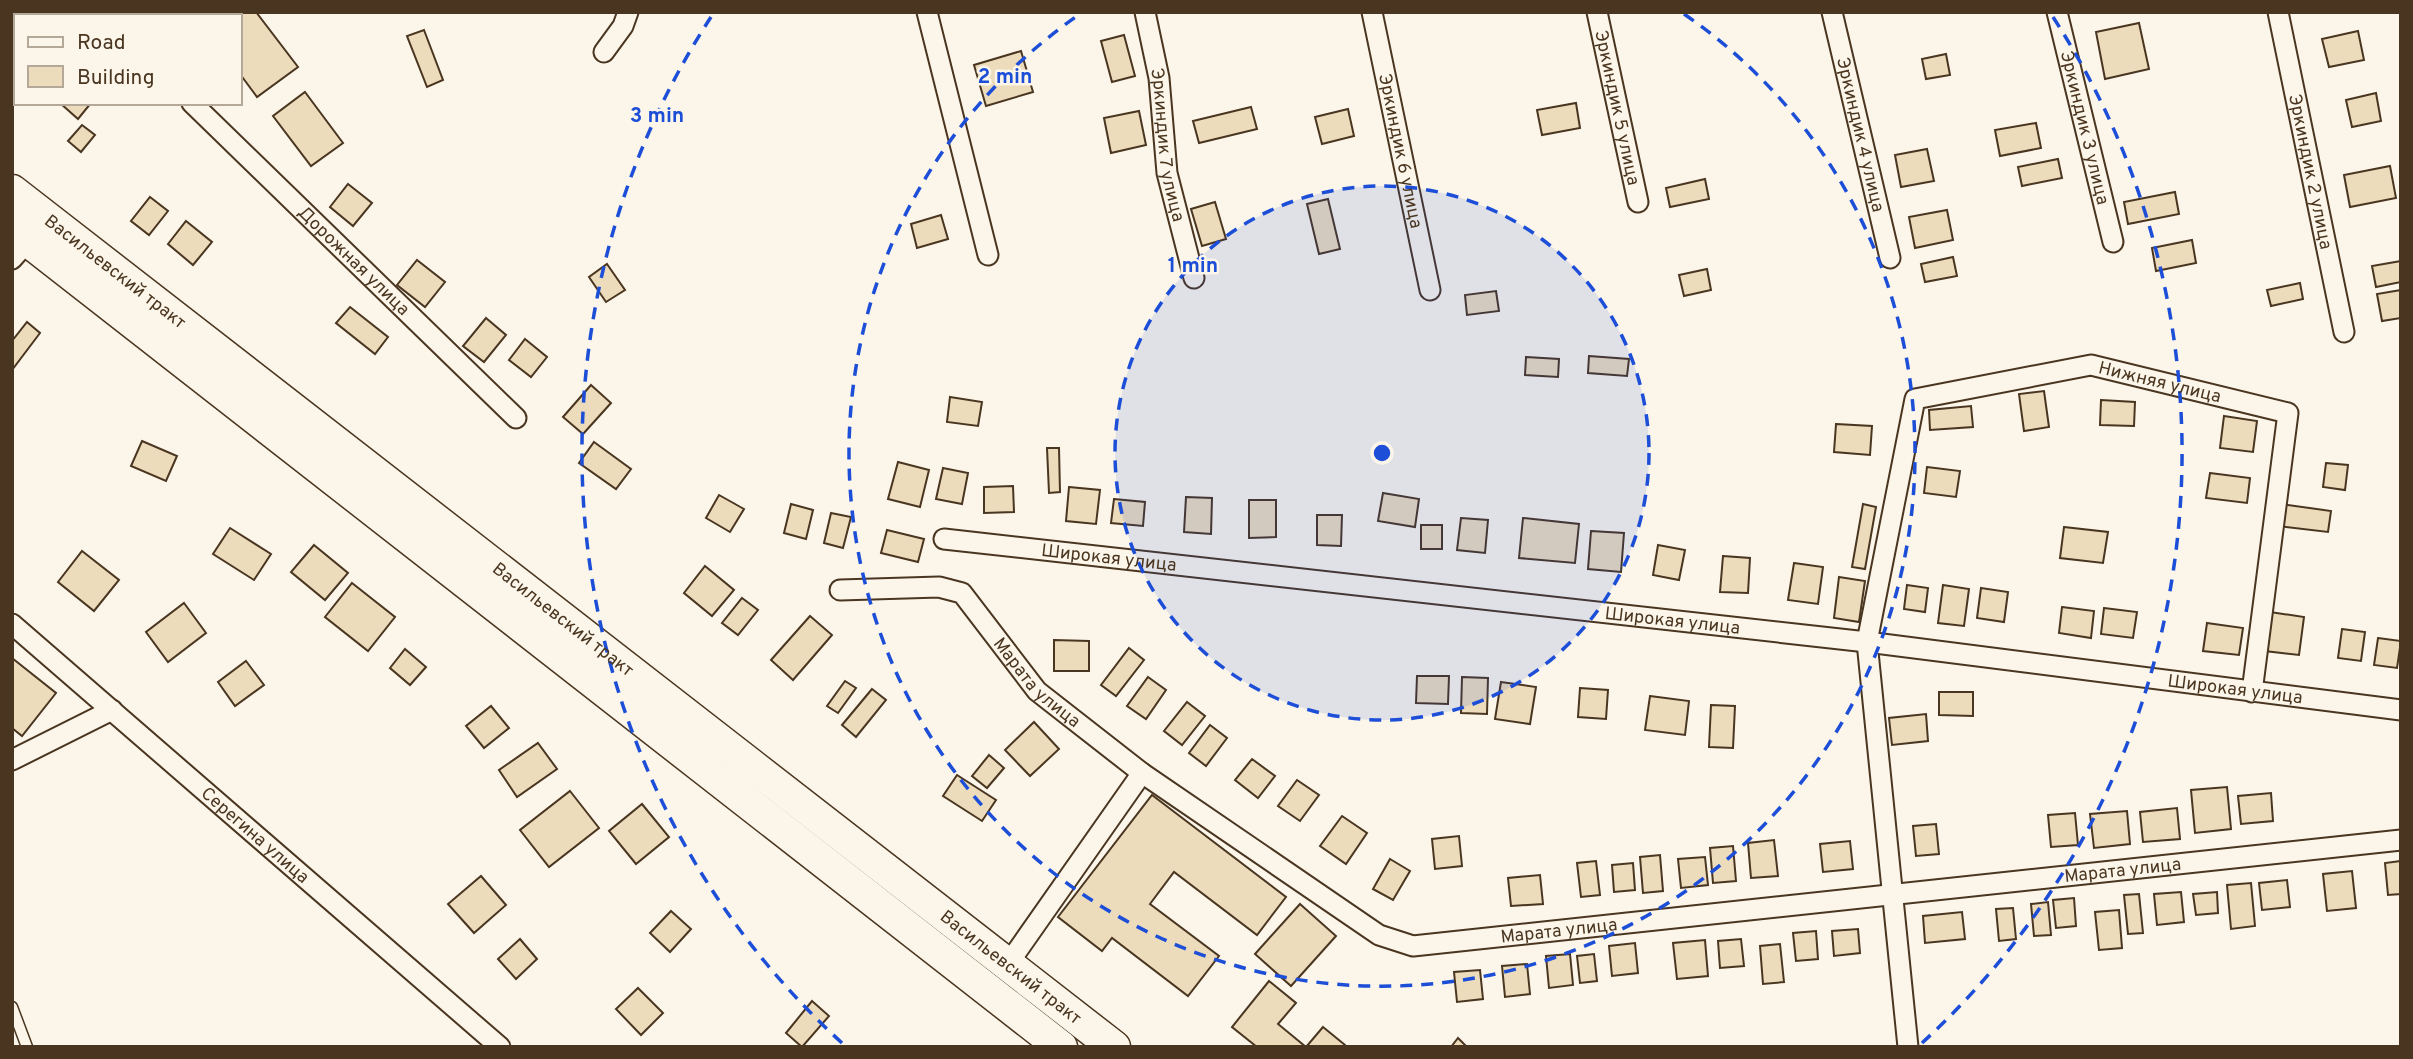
<svg xmlns="http://www.w3.org/2000/svg" width="2413" height="1059" font-family="Overpass,sans-serif">
<rect width="100%" height="100%" fill="#fbf6e9"/>
<g fill="#ecdcbc" stroke="#4a3520" stroke-width="2">
<polygon points="237,12 256,12 298,67 257,97 240,74 240,16 232,16"/>
<polygon points="16,19 16,40 12,37 12,24"/>
<polygon points="2139,23 2149,69 2105,79 2096,32"/>
<polygon points="424,30 443,80 427,87 407,36"/>
<polygon points="2358,31 2364,60 2329,67 2322,39"/>
<polygon points="1124,35 1135,76 1112,82 1101,41"/>
<polygon points="1021,51 1033,92 986,106 974,65"/>
<polygon points="1946,54 1950,75 1926,79 1922,59"/>
<polygon points="12,68 16,70 16,101 12,105"/>
<polygon points="305,92 343,143 311,166 273,116"/>
<polygon points="2376,93 2381,121 2352,127 2346,100"/>
<polygon points="60,103 91,103 78,119"/>
<polygon points="1576,103 1580,128 1542,135 1537,110"/>
<polygon points="1251,107 1257,129 1199,143 1193,121"/>
<polygon points="1348,109 1354,136 1322,144 1315,117"/>
<polygon points="1139,111 1146,145 1111,153 1104,118"/>
<polygon points="2036,123 2041,148 2000,156 1995,130"/>
<polygon points="82,125 95,135 81,152 68,141"/>
<polygon points="1927,149 1934,181 1901,187 1895,155"/>
<polygon points="2058,159 2062,178 2022,186 2018,167"/>
<polygon points="2390,166 2396,198 2350,207 2344,175"/>
<polygon points="1705,179 1709,199 1670,207 1666,188"/>
<polygon points="348,184 372,203 353,226 330,207"/>
<polygon points="2175,192 2179,214 2128,224 2124,202"/>
<polygon points="150,197 168,211 149,235 131,221"/>
<polygon points="1328,199 1340,249 1319,254 1307,204"/>
<polygon points="1215,202 1226,239 1202,246 1191,209"/>
<polygon points="1947,210 1953,240 1915,248 1909,217"/>
<polygon points="941,215 948,239 917,248 911,224"/>
<polygon points="186,221 212,242 193,265 168,244"/>
<polygon points="2192,240 2196,263 2156,271 2152,248"/>
<polygon points="1953,257 1957,276 1925,282 1921,264"/>
<polygon points="417,260 445,282 425,307 397,285"/>
<polygon points="2401,261 2401,282 2376,287 2372,266"/>
<polygon points="607,264 625,290 606,302 589,277"/>
<polygon points="1707,269 1711,290 1684,296 1679,275"/>
<polygon points="2300,283 2303,299 2271,306 2267,290"/>
<polygon points="2401,290 2401,318 2382,321 2377,294"/>
<polygon points="1496,291 1499,311 1467,315 1465,295"/>
<polygon points="350,307 388,337 375,354 336,323"/>
<polygon points="486,318 506,335 484,362 463,346"/>
<polygon points="27,322 40,333 12,370 12,341"/>
<polygon points="525,339 547,357 531,377 509,360"/>
<polygon points="1589,356 1629,359 1627,376 1588,373"/>
<polygon points="1526,357 1559,359 1558,377 1525,375"/>
<polygon points="591,385 611,403 583,434 563,417"/>
<polygon points="2044,391 2049,427 2024,431 2019,394"/>
<polygon points="950,397 982,402 978,426 947,422"/>
<polygon points="2101,400 2135,402 2134,426 2100,425"/>
<polygon points="1971,406 1973,427 1930,430 1929,410"/>
<polygon points="2224,416 2257,421 2253,452 2220,448"/>
<polygon points="1836,424 1872,426 1870,455 1834,452"/>
<polygon points="142,441 177,456 166,481 131,466"/>
<polygon points="594,442 631,469 616,489 579,463"/>
<polygon points="1047,448 1059,448 1060,492 1049,493"/>
<polygon points="898,462 929,470 920,507 888,499"/>
<polygon points="2326,463 2348,465 2345,490 2323,487"/>
<polygon points="1927,467 1960,471 1956,497 1924,493"/>
<polygon points="943,468 968,473 962,504 936,499"/>
<polygon points="2210,473 2250,478 2247,503 2206,498"/>
<polygon points="1013,486 1014,512 984,513 984,487"/>
<polygon points="1069,487 1100,490 1096,524 1066,521"/>
<polygon points="1383,493 1419,499 1415,527 1378,521"/>
<polygon points="719,495 744,509 730,532 706,518"/>
<polygon points="1186,497 1212,498 1211,534 1184,532"/>
<polygon points="1114,499 1145,502 1143,526 1111,523"/>
<polygon points="1249,500 1276,500 1276,537 1249,538"/>
<polygon points="791,504 813,510 806,539 784,533"/>
<polygon points="1863,504 1876,507 1865,569 1852,567"/>
<polygon points="2281,504 2331,511 2328,532 2278,526"/>
<polygon points="831,513 851,517 843,548 824,543"/>
<polygon points="1317,515 1342,515 1341,546 1317,545"/>
<polygon points="1461,518 1488,520 1485,553 1457,550"/>
<polygon points="1523,518 1579,524 1575,563 1519,558"/>
<rect x="1421" y="525" width="21" height="24"/>
<polygon points="2064,527 2108,532 2103,563 2060,558"/>
<polygon points="230,528 271,554 254,580 213,554"/>
<polygon points="887,530 924,539 918,562 881,553"/>
<polygon points="1591,531 1624,533 1621,572 1588,569"/>
<polygon points="314,545 348,573 325,600 291,572"/>
<polygon points="1658,545 1685,550 1679,580 1653,575"/>
<polygon points="82,551 119,580 94,611 58,582"/>
<polygon points="1723,556 1750,558 1748,593 1720,592"/>
<polygon points="1794,563 1823,567 1818,604 1788,600"/>
<polygon points="705,566 734,590 712,616 684,593"/>
<polygon points="1839,577 1865,581 1859,622 1834,618"/>
<polygon points="352,583 395,617 368,651 325,617"/>
<polygon points="1907,585 1928,588 1925,612 1904,609"/>
<polygon points="1943,585 1969,589 1964,626 1938,623"/>
<polygon points="1981,588 2008,592 2004,622 1977,618"/>
<polygon points="742,598 758,610 738,635 722,623"/>
<polygon points="184,603 206,633 168,662 146,632"/>
<polygon points="2062,607 2094,611 2091,638 2059,633"/>
<polygon points="2104,608 2137,612 2133,638 2101,634"/>
<polygon points="2270,612 2304,617 2299,655 2265,651"/>
<polygon points="810,616 832,635 793,680 771,660"/>
<polygon points="2207,623 2243,628 2239,655 2203,651"/>
<polygon points="2342,629 2365,632 2361,661 2338,658"/>
<polygon points="2378,638 2401,641 2397,668 2374,665"/>
<polygon points="1054,640 1089,641 1089,671 1054,671"/>
<polygon points="1129,648 1144,660 1116,696 1101,685"/>
<polygon points="405,649 426,667 410,685 390,668"/>
<polygon points="12,658 56,693 22,736 12,728"/>
<polygon points="246,661 264,685 235,706 218,682"/>
<polygon points="1417,676 1449,676 1448,704 1416,703"/>
<polygon points="1148,677 1166,690 1146,719 1127,706"/>
<polygon points="1462,677 1488,678 1487,714 1461,713"/>
<polygon points="845,681 856,688 838,713 827,706"/>
<polygon points="1501,682 1536,687 1530,724 1495,719"/>
<polygon points="1580,688 1608,690 1606,719 1578,717"/>
<polygon points="872,689 886,700 856,737 842,725"/>
<polygon points="1939,692 1973,692 1973,716 1939,715"/>
<polygon points="1650,696 1689,701 1685,735 1645,730"/>
<polygon points="1187,702 1205,716 1182,745 1164,731"/>
<polygon points="1711,705 1735,706 1733,748 1709,747"/>
<polygon points="491,706 509,728 484,748 466,726"/>
<polygon points="1926,714 1928,741 1892,745 1889,718"/>
<polygon points="1034,722 1059,749 1030,776 1005,750"/>
<polygon points="1210,725 1227,738 1206,766 1189,753"/>
<polygon points="538,743 557,769 517,797 499,770"/>
<polygon points="989,755 1004,768 987,788 972,776"/>
<polygon points="1252,759 1275,776 1258,798 1235,780"/>
<polygon points="957,775 996,800 982,821 943,796"/>
<polygon points="1297,780 1319,795 1300,821 1278,806"/>
<polygon points="2227,787 2231,829 2195,833 2191,790"/>
<polygon points="570,791 599,828 549,867 520,830"/>
<polygon points="2271,793 2273,821 2241,824 2238,796"/>
<polygon points="1152,795 1286,897 1257,935 1174,872 1150,904 1219,956 1188,996 1112,938 1102,951 1058,917"/>
<polygon points="642,804 669,837 636,864 609,831"/>
<polygon points="2177,808 2180,839 2143,842 2140,812"/>
<polygon points="2127,811 2130,844 2094,848 2090,814"/>
<polygon points="2075,813 2078,845 2051,847 2048,815"/>
<polygon points="1342,816 1367,833 1346,864 1320,846"/>
<polygon points="1936,824 1939,854 1916,856 1913,826"/>
<polygon points="1459,836 1462,866 1435,869 1432,839"/>
<polygon points="1774,840 1778,876 1751,878 1748,843"/>
<polygon points="1850,841 1853,869 1823,872 1820,844"/>
<polygon points="1733,846 1736,881 1713,883 1710,848"/>
<polygon points="1660,855 1663,891 1643,893 1640,857"/>
<polygon points="1705,857 1708,885 1681,888 1678,859"/>
<polygon points="1390,859 1410,871 1393,900 1373,889"/>
<polygon points="1596,861 1600,895 1581,897 1577,863"/>
<polygon points="2401,861 2401,894 2388,895 2385,863"/>
<polygon points="1633,863 1635,890 1614,892 1612,865"/>
<polygon points="2352,871 2356,908 2327,911 2323,874"/>
<polygon points="1540,875 1543,904 1511,906 1508,878"/>
<polygon points="481,876 506,905 474,933 448,904"/>
<polygon points="2287,880 2290,907 2262,910 2259,883"/>
<polygon points="2251,883 2255,926 2231,929 2227,885"/>
<polygon points="2181,892 2184,922 2157,925 2154,894"/>
<polygon points="2217,892 2218,913 2196,915 2193,894"/>
<polygon points="2139,894 2143,933 2128,934 2124,895"/>
<polygon points="2074,898 2076,926 2056,928 2053,900"/>
<polygon points="2048,902 2051,935 2034,936 2031,904"/>
<polygon points="1300,904 1336,936 1291,986 1255,954"/>
<polygon points="2013,908 2016,939 1999,941 1996,909"/>
<polygon points="2119,910 2122,948 2099,950 2095,912"/>
<polygon points="671,911 691,929 670,952 650,933"/>
<polygon points="1962,912 1965,939 1925,943 1923,916"/>
<polygon points="1858,929 1860,953 1834,956 1832,931"/>
<polygon points="1816,931 1818,959 1796,961 1793,933"/>
<polygon points="520,939 537,959 516,979 498,959"/>
<polygon points="1741,939 1744,966 1720,968 1718,941"/>
<polygon points="1705,940 1708,976 1677,979 1673,943"/>
<polygon points="1635,943 1638,973 1612,976 1609,946"/>
<polygon points="1780,944 1784,982 1763,984 1760,946"/>
<polygon points="1570,954 1573,985 1549,988 1546,956"/>
<polygon points="1594,954 1597,981 1580,983 1577,956"/>
<polygon points="1527,964 1530,994 1505,997 1502,966"/>
<polygon points="1480,970 1483,999 1457,1002 1454,972"/>
<polygon points="1269,981 1296,1003 1278,1024 1306,1047 1257,1047 1232,1027"/>
<polygon points="638,988 663,1013 641,1035 616,1009"/>
<polygon points="812,1001 829,1016 802,1047 786,1033"/>
<polygon points="1323,1027 1345,1045 1344,1047 1306,1047"/>
<polygon points="1458,1038 1467,1047 1451,1047"/>
</g>
<g fill="none" stroke-linecap="round" stroke-linejoin="round">
<g stroke="#4a3520" stroke-width="13">
<polyline id="service" points="12,1007 27,1047"/>
</g>
<g stroke="#4a3520" stroke-width="23">
<g id="minor">
<polyline points="79,12 83,16"/>
<polyline points="927,12 988,255"/>
<path id="s1" d="M1145,12L1159,78L1167,173L1194,278"/>
<path id="s2" d="M1372,12L1430,290"/>
<path id="s3" d="M1597,12L1638,202"/>
<path id="s4" d="M1832,12L1890,258"/>
<path id="s5" d="M2057,12L2113,242"/>
<path id="s6" d="M2278,12L2344,332"/>
<polyline points="604,52 623,26 628,12"/>
<path id="s7" d="M192,103L516,418"/>
<polyline points="12,259 29,240"/>
<path id="s8" d="M944,539L1867,642L2401,710"/>
<path id="s9" d="M840,590L939,587L962,593L1037,691L1142,773L1379,935L1413,946L2401,840"/>
<path id="s10" d="M12,624L500,1047"/>
<polyline points="12,760 112,710"/>
<polyline points="1008,964 1142,773"/>
<path id="s11" d="M1908,1047L1867,642L1915,399L2091,365L2288,413L2252,692"/>
</g>
</g>
<g stroke="#4a3520" stroke-width="35">
<g id="primary">
<path id="s12" d="M12,191L1114,1047"/>
<polyline points="12,228 1061,1047"/>
</g>
</g>
<use href="#service" stroke="#fbf6e9" stroke-width="10"/>
<use href="#minor" stroke="#fbf6e9" stroke-width="19"/>
<use href="#primary" stroke="#fbf6e9" stroke-width="32"/>
</g>
<circle cx="1382" cy="453" r="267" fill="#1d4ed8" fill-opacity=".12"/>
<g fill="none" stroke="#1d4ed8" stroke-width="3.5" stroke-dasharray="12 9">
<circle cx="1382" cy="453" r="267"/>
<path d="M1684 14A533 533 0 1 1 1080 14"/>
<path d="M842 1043A800 800 0 0 1 711 17M2053 17A800 800 0 0 1 1922 1043"/>
</g>
<g text-anchor="middle" stroke-width="5" stroke-linejoin="round" paint-order="stroke">
<g font-size="18" fill="#4a3520" stroke="#fbf6e9">
<text dy="6" stroke="none"><textPath href="#s3" startOffset="98">Эркиндик 5 улица</textPath></text>
<text dy="6" stroke="none"><textPath href="#s5" startOffset="119">Эркиндик 3 улица</textPath></text>
<text dy="6" stroke="none"><textPath href="#s4" startOffset="126">Эркиндик 4 улица</textPath></text>
<text dy="6" stroke="none"><textPath href="#s1" startOffset="135">Эркиндик 7 улица</textPath></text>
<text dy="6" stroke="none"><textPath href="#s2" startOffset="142">Эркиндик 6 улица</textPath></text>
<text dy="6" stroke="none"><textPath href="#s6" startOffset="163">Эркиндик 2 улица</textPath></text>
<text dy="6" stroke="none"><textPath href="#s7" startOffset="226">Дорожная улица</textPath></text>
<text dy="6" stroke="none"><textPath href="#s12" startOffset="131">Васильевский тракт</textPath></text>
<text dy="6" stroke="none"><textPath href="#s11" startOffset="905">Нижняя улица</textPath></text>
<text dy="6" stroke="none"><textPath href="#s8" startOffset="166">Широкая улица</textPath></text>
<text dy="6" stroke="none"><textPath href="#s12" startOffset="698">Васильевский тракт</textPath></text>
<text dy="6" stroke="none"><textPath href="#s8" startOffset="733">Широкая улица</textPath></text>
<text dy="6" stroke="none"><textPath href="#s9" startOffset="240">Марата улица</textPath></text>
<text dy="6" stroke="none"><textPath href="#s8" startOffset="1300">Широкая улица</textPath></text>
<text dy="6" stroke="none"><textPath href="#s10" startOffset="322">Серегина улица</textPath></text>
<text dy="6" stroke="none"><textPath href="#s9" startOffset="1416">Марата улица</textPath></text>
<text dy="6" stroke="none"><textPath href="#s9" startOffset="849">Марата улица</textPath></text>
<text dy="6" stroke="none"><textPath href="#s12" startOffset="1265">Васильевский тракт</textPath></text>
</g>
</g>
<circle cx="1382" cy="453" r="10" fill="#1d4ed8" stroke="#fbf6e9" stroke-width="3.5"/>
<g font-size="21" text-anchor="middle" font-weight="bold" fill="#1d4ed8" stroke="#fbf6e9" stroke-width="5" stroke-linejoin="round" paint-order="stroke">
<text x="1005" y="83">2 min</text>
<text x="657" y="122">3 min</text>
<text x="1193" y="272">1 min</text>
</g>
<rect width="2413" height="1059" fill="none" stroke="#4a3520" stroke-width="28"/>
<rect x="14" y="14" width="228" height="91" fill="#fbf6e9" stroke="#b4a999" stroke-width="2"/>
<rect x="28" y="37" width="35" height="10" fill="#fbf6e9" stroke="#b4a999" stroke-width="2"/>
<text x="77" y="49" font-size="21" fill="#4a3520">Road</text>
<rect x="28" y="66" width="35" height="21" fill="#ecdcbc" stroke="#b4a999" stroke-width="2"/>
<text x="77" y="84" font-size="21" fill="#4a3520">Building</text>
</svg>
